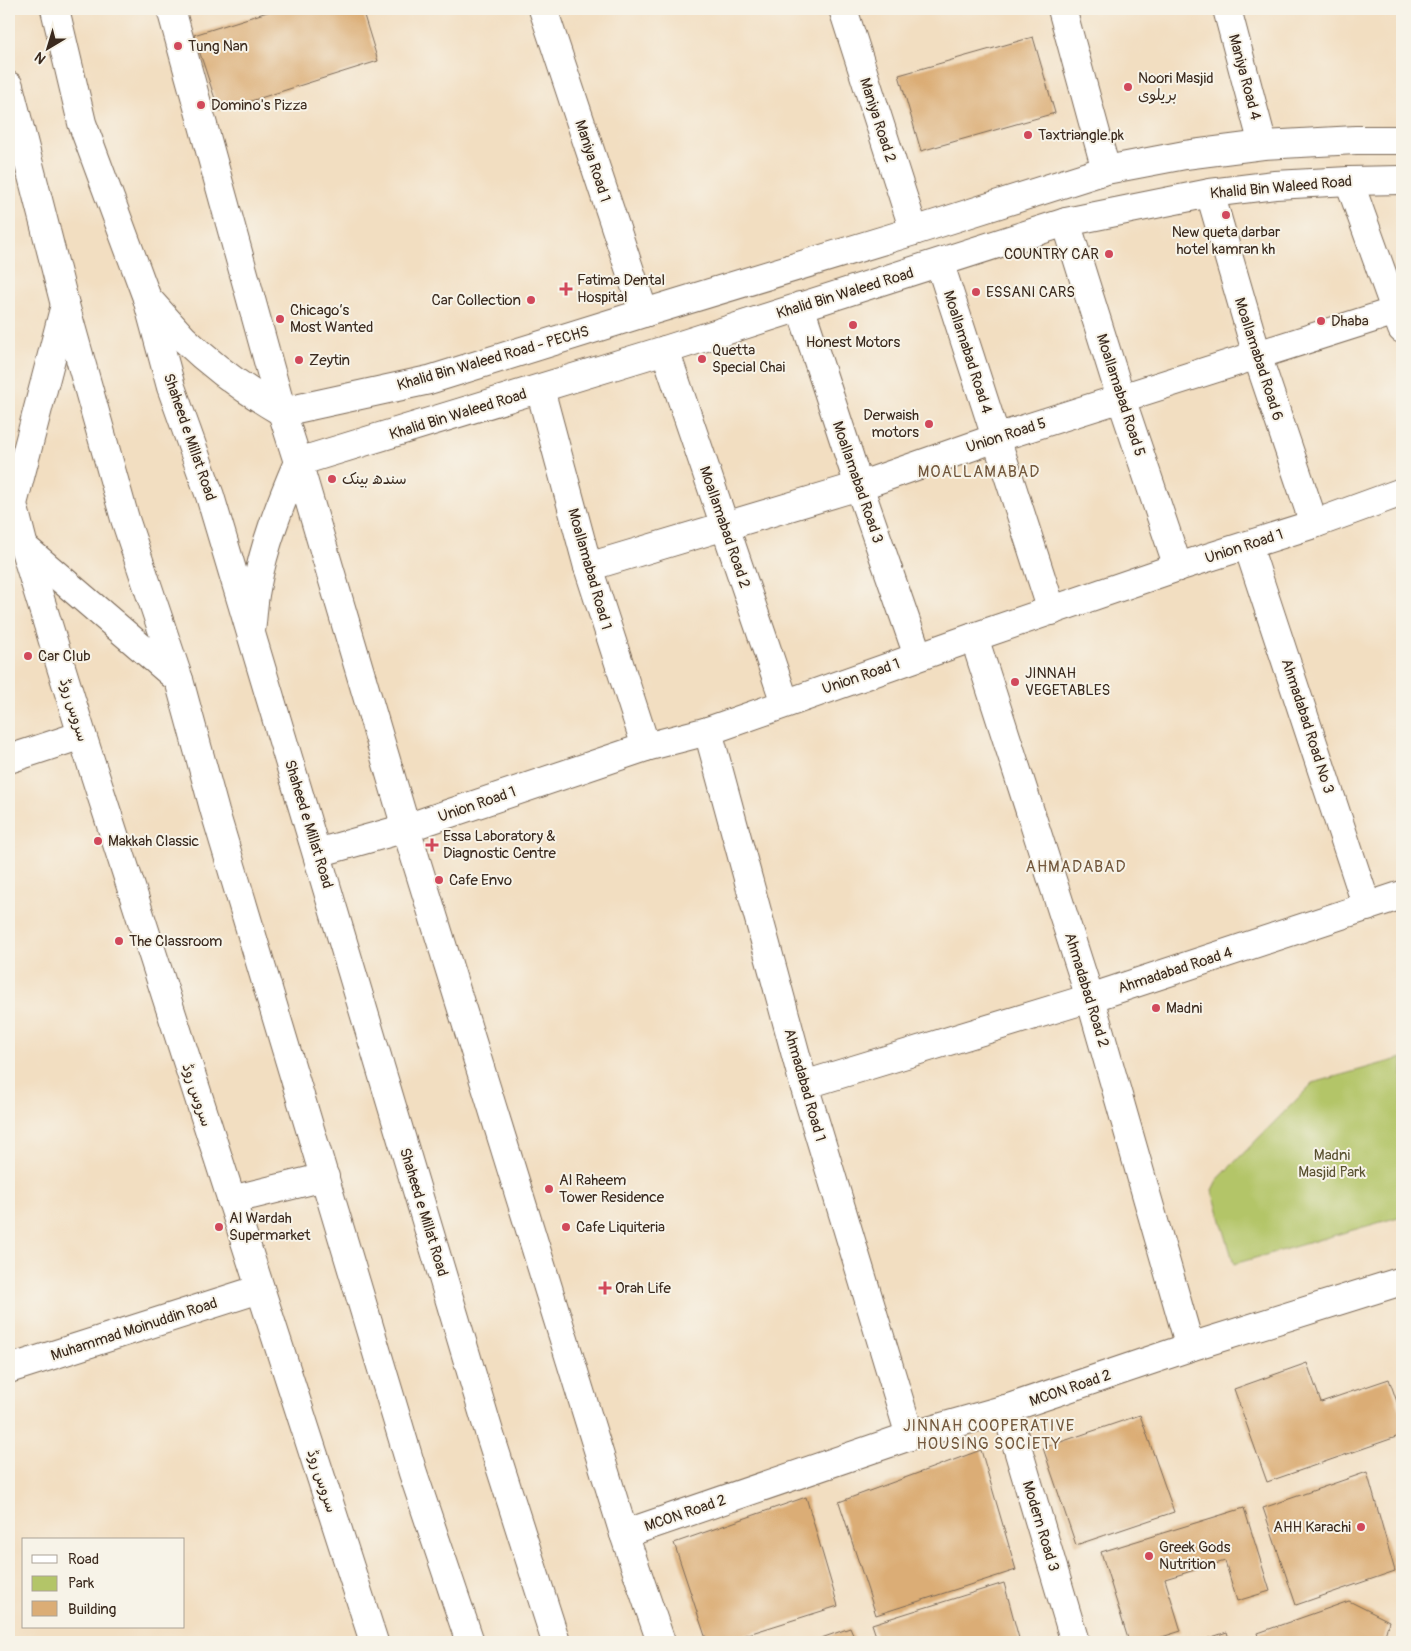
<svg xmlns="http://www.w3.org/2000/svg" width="1411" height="1651" font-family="Pangolin,'Playpen Sans Arabic',sans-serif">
<rect width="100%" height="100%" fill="#f7f3e8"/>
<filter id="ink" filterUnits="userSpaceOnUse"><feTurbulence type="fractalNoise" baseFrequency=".02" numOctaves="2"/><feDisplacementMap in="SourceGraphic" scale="10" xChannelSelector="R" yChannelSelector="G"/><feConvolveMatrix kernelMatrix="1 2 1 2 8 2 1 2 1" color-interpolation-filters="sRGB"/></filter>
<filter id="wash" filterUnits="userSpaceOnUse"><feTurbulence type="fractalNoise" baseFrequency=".0096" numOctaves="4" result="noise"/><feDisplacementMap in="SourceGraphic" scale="20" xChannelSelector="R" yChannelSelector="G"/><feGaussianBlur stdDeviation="1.12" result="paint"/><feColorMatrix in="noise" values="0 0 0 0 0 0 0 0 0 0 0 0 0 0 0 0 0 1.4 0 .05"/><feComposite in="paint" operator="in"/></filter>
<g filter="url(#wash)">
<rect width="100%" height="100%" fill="#f2dec1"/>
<polygon fill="#b3c568" stroke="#777843" points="1402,1058 1402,1216 1234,1264 1212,1190 1217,1180 1313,1083"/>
<g id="blocks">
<g fill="#dbad76">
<polygon points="277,9 362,9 378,61 219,111 194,35"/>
<polygon points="1033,37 1055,113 921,151 899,75"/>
<polygon points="1307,1363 1321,1402 1389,1379 1402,1416 1402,1435 1267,1482 1234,1389"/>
<polygon points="1140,1415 1174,1512 1076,1545 1043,1448"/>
<polygon points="981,1450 1016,1570 876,1615 839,1502"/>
<polygon points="1367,1472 1395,1571 1296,1605 1263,1508"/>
<polygon points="806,1497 838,1606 723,1642 707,1642 674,1543"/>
<polygon points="1244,1508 1270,1591 1237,1601 1225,1561 1165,1579 1181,1631 1146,1642 1129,1642 1101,1552"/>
<polygon points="1004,1583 1020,1642 878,1642 872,1624"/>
<polygon points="1349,1601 1389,1621 1383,1642 1261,1642 1258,1633"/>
<polygon points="850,1628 856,1642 810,1642"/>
<polygon points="1227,1632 1230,1642 1197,1642"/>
</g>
</g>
</g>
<g filter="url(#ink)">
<use href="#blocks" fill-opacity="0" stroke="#7b6957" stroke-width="1"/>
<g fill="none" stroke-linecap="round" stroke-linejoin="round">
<g stroke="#7b6957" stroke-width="30">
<g id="minor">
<polyline points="171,9 282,412"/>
<polyline points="543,9 644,313"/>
<polyline points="843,9 914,231"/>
<polyline points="1062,9 1106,170"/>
<polyline points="1227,9 1263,145"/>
<polyline points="1349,181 1402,329"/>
<polyline points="1210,193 1257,355 1314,524"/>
<polyline points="1066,222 1121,398 1178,567"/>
<polyline points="940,264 1052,611"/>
<polyline points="800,306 859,486 918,656"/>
<polyline points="665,350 785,703"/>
<polyline points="540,389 588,567 646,747"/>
<polyline points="298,462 406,828 624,1534 661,1642"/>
<polyline points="1248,546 1367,907"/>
<polyline points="24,547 82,735 374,1642"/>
<polyline points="588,567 859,486 996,438 1396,311"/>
<polyline points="974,637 1090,998 1190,1347"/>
<polyline points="708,731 804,1085 910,1436"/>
<polyline points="9,759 82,735"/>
<polyline points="317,853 406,828 646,747 708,731 974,637 1178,567 1314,524 1402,492"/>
<polyline points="804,1085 1090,998 1402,895"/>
<polyline points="231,1200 325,1177"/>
<polyline points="9,1369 260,1289"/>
<polyline points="1006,1409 1075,1642"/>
<polyline points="624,1534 910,1436 1006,1409 1190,1347 1402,1281"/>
</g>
</g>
<g stroke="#7b6957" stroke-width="30">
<g id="secondary">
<path d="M147,298C159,311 171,325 183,338C213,367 246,391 282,412"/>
<polyline points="282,412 429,380 644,313 914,231 1106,170 1185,155 1263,145 1356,140 1402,140"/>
<polyline points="282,412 298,462"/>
<polyline points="298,462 665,350 1066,222 1210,193 1275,185 1349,181 1402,180"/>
<polyline points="24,547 13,504 65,305"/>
<polyline points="24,547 179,680"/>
<path d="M251,631C253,618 253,603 256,589C264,545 280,504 298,462"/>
</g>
</g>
<g stroke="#7b6957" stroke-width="30">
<g id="primary">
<polyline points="55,9 82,123 147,298 171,387 210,496 489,1432 556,1642"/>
<polyline points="9,86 65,305 125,519 179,680 215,812 413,1473 470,1642"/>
</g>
</g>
<use href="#minor" stroke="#fff" stroke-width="28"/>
<use href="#secondary" stroke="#fff" stroke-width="28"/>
<use href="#primary" stroke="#fff" stroke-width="28"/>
</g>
</g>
<g fill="#d1495b" stroke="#f7f3e8" stroke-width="2">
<circle cx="178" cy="46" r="5"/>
<circle cx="1128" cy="87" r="5"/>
<circle cx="201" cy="105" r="5"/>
<circle cx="1028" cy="135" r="5"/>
<circle cx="1226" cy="215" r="5"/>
<circle cx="1109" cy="254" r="5"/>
<path d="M563.5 281.5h5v5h5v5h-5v5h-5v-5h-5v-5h5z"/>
<circle cx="976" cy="292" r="5"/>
<circle cx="531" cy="300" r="5"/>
<circle cx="280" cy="319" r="5"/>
<circle cx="1321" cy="321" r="5"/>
<circle cx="853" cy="325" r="5"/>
<circle cx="702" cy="359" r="5"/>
<circle cx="299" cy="360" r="5"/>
<circle cx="929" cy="424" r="5"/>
<circle cx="332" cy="479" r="5"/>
<circle cx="28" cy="656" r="5"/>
<circle cx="1015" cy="682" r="5"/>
<circle cx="98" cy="841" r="5"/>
<path d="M429.5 837.5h5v5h5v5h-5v5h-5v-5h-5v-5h5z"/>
<circle cx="439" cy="880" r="5"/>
<circle cx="119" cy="941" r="5"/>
<circle cx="1156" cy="1008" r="5"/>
<circle cx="549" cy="1189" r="5"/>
<circle cx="219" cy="1227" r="5"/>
<circle cx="566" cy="1227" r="5"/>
<path d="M602.5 1280.5h5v5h5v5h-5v5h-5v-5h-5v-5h5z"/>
<circle cx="1361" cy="1527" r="5"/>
<circle cx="1149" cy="1556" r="5"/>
</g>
<g text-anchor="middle" stroke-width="4" stroke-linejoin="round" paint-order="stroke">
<g font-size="15" fill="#3b2a1e" stroke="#f7f3e8" text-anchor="start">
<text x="188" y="51">Tung Nan</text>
<text x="1138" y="83">Noori Masjid<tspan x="1138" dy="17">بریلوی</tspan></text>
<text x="211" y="110">Domino's Pizza</text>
<text x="1038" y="140">Taxtriangle.pk</text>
<text x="1226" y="237" text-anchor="middle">New queta darbar<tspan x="1226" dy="17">hotel kamran kh</tspan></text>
<text x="1099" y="259" text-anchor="end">COUNTRY CAR</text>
<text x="577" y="285">Fatima Dental<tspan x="577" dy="17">Hospital</tspan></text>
<text x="986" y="297">ESSANI CARS</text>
<text x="521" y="305" text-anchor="end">Car Collection</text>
<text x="290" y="315">Chicago’s<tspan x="290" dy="17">Most Wanted</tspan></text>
<text x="1331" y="326">Dhaba</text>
<text x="853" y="347" text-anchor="middle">Honest Motors</text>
<text x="712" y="355">Quetta<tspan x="712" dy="17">Special Chai</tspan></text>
<text x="309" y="365">Zeytin</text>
<text x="919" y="420" text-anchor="end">Derwaish<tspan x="919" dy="17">motors</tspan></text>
<text x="342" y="484">سندھ بینک</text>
<text x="38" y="661">Car Club</text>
<text x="1025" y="678">JINNAH<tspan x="1025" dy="17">VEGETABLES</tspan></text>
<text x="443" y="841">Essa Laboratory &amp;<tspan x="443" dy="17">Diagnostic Centre</tspan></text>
<text x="108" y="846">Makkah Classic</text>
<text x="449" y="885">Cafe Envo</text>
<text x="129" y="946">The Classroom</text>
<text x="1166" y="1013">Madni</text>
<text x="559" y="1185">Al Raheem<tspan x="559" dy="17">Tower Residence</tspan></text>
<text x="229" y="1223">Al Wardah<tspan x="229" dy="17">Supermarket</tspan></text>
<text x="576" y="1232">Cafe Liquiteria</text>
<text x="615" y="1293">Orah Life</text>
<text x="1351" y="1532" text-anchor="end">AHH Karachi</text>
<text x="1159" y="1552">Greek Gods<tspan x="1159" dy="17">Nutrition</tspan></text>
</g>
<g font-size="15" fill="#3b2a1e" stroke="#f7f3e8">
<text transform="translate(1245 77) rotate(75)" y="5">Maniya Road 4</text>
<text transform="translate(878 120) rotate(72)" y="5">Maniya Road 2</text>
<text transform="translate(593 161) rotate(72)" y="5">Maniya Road 1</text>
<text transform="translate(1281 187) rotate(-5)" y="5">Khalid Bin Waleed Road</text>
<text transform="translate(845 293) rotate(-17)" y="5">Khalid Bin Waleed Road</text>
<text transform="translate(968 352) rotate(72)" y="5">Moallamabad Road 4</text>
<text transform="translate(493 358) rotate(-16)" y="5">Khalid Bin Waleed Road - PECHS</text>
<text transform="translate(1259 359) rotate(72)" y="5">Moallamabad Road 6</text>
<text transform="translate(1121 395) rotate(72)" y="5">Moallamabad Road 5</text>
<text transform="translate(458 414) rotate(-17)" y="5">Khalid Bin Waleed Road</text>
<text transform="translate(1006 435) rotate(-18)" y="5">Union Road 5</text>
<text transform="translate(190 437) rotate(71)" y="5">Shaheed e Millat Road</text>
<text transform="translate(858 482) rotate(71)" y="5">Moallamabad Road 3</text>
<text transform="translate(725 527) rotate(71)" y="5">Moallamabad Road 2</text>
<text transform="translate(1244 546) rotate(-18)" y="5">Union Road 1</text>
<text transform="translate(590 569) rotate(74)" y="5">Moallamabad Road 1</text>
<text transform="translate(861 676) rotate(-19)" y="5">Union Road 1</text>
<text transform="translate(74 710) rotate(73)" y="5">سروس روڈ</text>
<text transform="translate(1308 726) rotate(72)" y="5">Ahmadabad Road No 3</text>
<text transform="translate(477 804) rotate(-19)" y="5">Union Road 1</text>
<text transform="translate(309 824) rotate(73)" y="5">Shaheed e Millat Road</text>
<text transform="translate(1175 970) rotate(-18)" y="5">Ahmadabad Road 4</text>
<text transform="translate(1087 990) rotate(73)" y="5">Ahmadabad Road 2</text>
<text transform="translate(805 1085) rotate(74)" y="5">Ahmadabad Road 1</text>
<text transform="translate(197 1095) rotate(72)" y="5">سروس روڈ</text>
<text transform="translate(424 1212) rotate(73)" y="5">Shaheed e Millat Road</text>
<text transform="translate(134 1329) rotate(-18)" y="5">Muhammad Moinuddin Road</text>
<text transform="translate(1070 1388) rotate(-19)" y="5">MCON Road 2</text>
<text transform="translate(322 1481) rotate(72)" y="5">سروس روڈ</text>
<text transform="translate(685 1513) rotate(-19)" y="5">MCON Road 2</text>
<text transform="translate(1041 1526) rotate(73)" y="5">Modern Road 3</text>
</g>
<g font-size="15" fill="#595130" stroke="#f7f3e8">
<text x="1332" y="1160">Madni<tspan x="1332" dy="17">Masjid Park</tspan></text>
</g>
<g font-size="16" letter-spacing="1" fill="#73583d" stroke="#f7f3e8">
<text x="979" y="477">MOALLAMABAD</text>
<text x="1076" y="872">AHMADABAD</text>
<text x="989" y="1431">JINNAH COOPERATIVE<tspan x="989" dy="18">HOUSING SOCIETY</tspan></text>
</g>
</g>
<rect width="1411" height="1651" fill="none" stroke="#f7f3e8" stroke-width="30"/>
<rect x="22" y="1538" width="162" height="90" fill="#f7f3e8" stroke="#aca397"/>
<rect x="32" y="1555" width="25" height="8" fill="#ffffff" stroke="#aca397"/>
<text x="68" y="1564" font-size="15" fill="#3b2a1e">Road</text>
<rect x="32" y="1576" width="25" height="15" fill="#b3c568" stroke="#aca397"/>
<text x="68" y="1588" font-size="15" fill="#3b2a1e">Park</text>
<rect x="32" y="1601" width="25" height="15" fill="#dbad76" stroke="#aca397"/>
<text x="68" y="1614" font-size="15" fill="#3b2a1e">Building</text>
<g transform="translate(48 48) rotate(218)" stroke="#f7f3e8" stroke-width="4" paint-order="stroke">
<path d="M0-4L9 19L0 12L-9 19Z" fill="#3b2a1e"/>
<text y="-8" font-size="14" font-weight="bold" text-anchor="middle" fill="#3b2a1e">N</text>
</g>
</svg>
